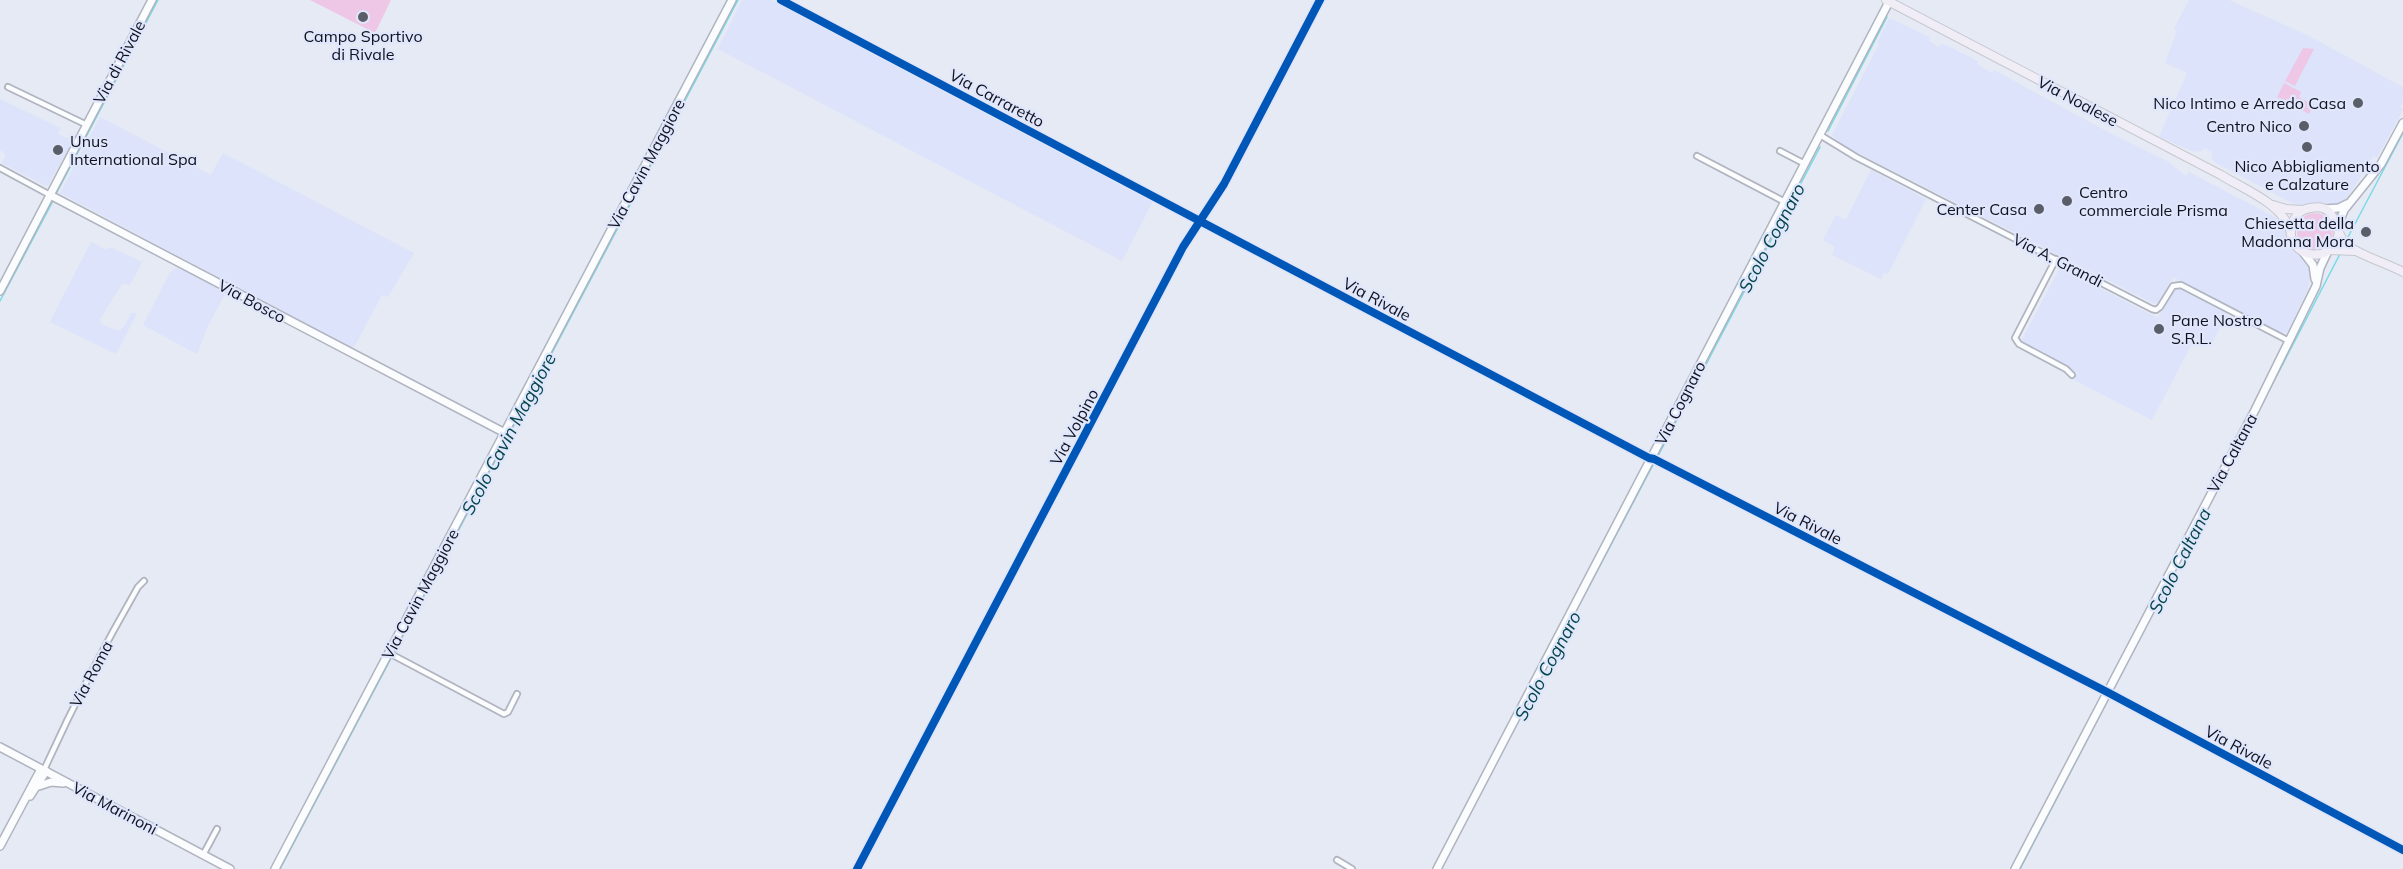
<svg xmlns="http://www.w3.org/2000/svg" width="2403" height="869" font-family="Mulish,sans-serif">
<rect width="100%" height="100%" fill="#e6eaf5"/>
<g fill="#dce3fa">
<polygon points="742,0 772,0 1154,199 1122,261 718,49"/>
<polygon points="2189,0 2229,0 2309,36 2403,87 2403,101 2400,107 2403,110 2377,158 2373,156 2344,203 2338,207 2300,207 2216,163 2212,159 2212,152 2205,148 2201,151 2194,152 2159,137 2187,73 2165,63 2177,31 2174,28"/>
<polygon points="1889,18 1930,37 1929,41 1938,47 1942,44 1948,46 1978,61 1977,64 1992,73 1994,70 2110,133 2167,161 2186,176 2189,172 2284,222 2292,246 2305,259 2311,272 2308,288 2288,332 2281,334 2173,277 2159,302 2155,304 1842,145 1832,135 1879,44 1877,43"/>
<polygon points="0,99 60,128 58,134 73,141 48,185 44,185 2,163 6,154 0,150"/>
<polygon points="100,117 211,175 223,153 414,253 388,297 382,295 353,349 60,193"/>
<polygon points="1871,170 1926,199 1888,274 1884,273 1881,279 1832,255 1835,247 1823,240 1836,215 1846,220"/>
<polygon points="91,242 107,250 110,247 142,262 130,285 122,284 100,319 101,324 119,331 124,327 131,313 137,313 116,354 50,322"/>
<polygon points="175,268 183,269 226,292 207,328 197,354 143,325 170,273"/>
<polygon points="2060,268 2158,318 2172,292 2178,288 2186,290 2227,312 2211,346 2195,338 2152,420 2074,380 2078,373 2020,343"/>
</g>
<g fill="#efc7e6">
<polygon points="310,0 391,0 375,33"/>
<polygon points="2303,48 2314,49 2295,86 2285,81"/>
<polygon points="2284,83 2301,92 2299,97 2313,105 2309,114 2277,97"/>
<circle cx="2315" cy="231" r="18"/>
</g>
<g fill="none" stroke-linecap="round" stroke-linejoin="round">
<g stroke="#78dbe6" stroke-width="1.5">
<polyline points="1828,131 1887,17"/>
<polyline points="1238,164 1325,0"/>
<polyline points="56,194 158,0"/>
<polyline points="1206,221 1226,186"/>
<polyline points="2348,237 2403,133"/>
<polyline points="0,301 53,201"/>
<polyline points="2262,404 2340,254"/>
<polyline points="1658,456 1820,147"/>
<polyline points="1000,603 1189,244"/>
<polyline points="2112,692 2233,459"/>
<polyline points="1445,860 1654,463"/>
<polyline points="280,869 738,0"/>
<polyline points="2020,869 2110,696"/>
</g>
<g stroke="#b0b4bf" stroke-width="8">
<g id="street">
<polyline points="8,87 87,125"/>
<polyline points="1820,135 1856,157 2152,309 2156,310 2160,307 2173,286 2181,285 2289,341"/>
<polyline points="1780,151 1805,164"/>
<polyline points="1697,156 1785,202"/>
<polyline points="0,168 50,195"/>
<polyline points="2056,259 2015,338 2019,344 2066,369 2072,375"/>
<polyline points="389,653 504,714 508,712 517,694"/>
<path d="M44,770C72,708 104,646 138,587L144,581"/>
<polyline points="203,855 217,829"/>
<polyline points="1337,860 1352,869"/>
</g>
</g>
<g stroke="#b0b4bf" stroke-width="10">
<g id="secondary">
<polyline points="781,0 1649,458 1654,459 2109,693 2403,850"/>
<polyline points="50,195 505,433"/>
<polyline points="2325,209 2339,208 2347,204"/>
<polyline points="2338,226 2344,210 2381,164 2403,123"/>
<polyline points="2303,252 2313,265 2315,279"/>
<polyline points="0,291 152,0"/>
<polyline points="0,747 230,869"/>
<polyline points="39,786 51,782 63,783"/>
<polyline points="30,796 46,771"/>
<polyline points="0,846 41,769"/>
<polyline points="275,869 732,0"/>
<polyline points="857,869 1183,247 1224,184 1320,0"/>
<polyline points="1437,869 1890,0"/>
<polyline points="2015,869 2255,410 2316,286 2320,268 2328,251"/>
</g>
</g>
<g stroke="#c6c8ce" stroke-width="10">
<g id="primary">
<path d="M1886,0L2221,175C2245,190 2282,203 2291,232"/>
<polyline points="2273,205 2286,209 2302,210"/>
<path d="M2339,232C2333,271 2279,254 2293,222C2296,214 2303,209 2310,208C2338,202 2333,230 2345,243C2357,255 2387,263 2403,272"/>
<polyline points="2329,250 2355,251"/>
</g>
</g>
<use href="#street" stroke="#fbfcfe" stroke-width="4.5"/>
<use href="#secondary" stroke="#fbfcfe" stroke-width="7"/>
<use href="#primary" stroke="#f1edf7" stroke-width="8"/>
<g stroke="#e0e6fb" stroke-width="11">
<g id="cycleway">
<polyline points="781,0 1649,458 1654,459 2109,693 2403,850"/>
<polyline points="857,869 1183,247 1224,184 1320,0"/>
</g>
</g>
<use href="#cycleway" stroke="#0057b8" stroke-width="8"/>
</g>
<g fill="#5a5e69" stroke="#e0e6fb" stroke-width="2">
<circle cx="363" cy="17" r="6"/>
<circle cx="2358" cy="103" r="6"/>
<circle cx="2304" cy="126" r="6"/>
<circle cx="2307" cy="147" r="6"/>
<circle cx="58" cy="150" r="6"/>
<circle cx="2067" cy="201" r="6"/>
<circle cx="2039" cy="209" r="6"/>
<circle cx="2366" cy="232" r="6"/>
<circle cx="2159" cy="329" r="6"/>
</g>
<g text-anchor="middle" stroke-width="4.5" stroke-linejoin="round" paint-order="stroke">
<g font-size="16" fill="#0f121e" stroke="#e0e6fb" text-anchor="end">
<text x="363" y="42" text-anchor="middle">Campo Sportivo<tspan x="363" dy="18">di Rivale</tspan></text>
<text x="2346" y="109">Nico Intimo e Arredo Casa</text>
<text x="2292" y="132">Centro Nico</text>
<text x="70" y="147" text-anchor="start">Unus<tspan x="70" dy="18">International Spa</tspan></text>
<text x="2307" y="172" text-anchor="middle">Nico Abbigliamento<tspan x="2307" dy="18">e Calzature</tspan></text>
<text x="2079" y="198" text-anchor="start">Centro<tspan x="2079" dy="18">commerciale Prisma</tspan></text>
<text x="2027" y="215">Center Casa</text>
<text x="2354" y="229">Chiesetta della<tspan x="2354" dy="18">Madonna Mora</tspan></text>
<text x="2171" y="326" text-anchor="start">Pane Nostro<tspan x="2171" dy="18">S.R.L.</tspan></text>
</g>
<g font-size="16" fill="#0f121e" stroke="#e0e6fb">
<text transform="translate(119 62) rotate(-62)" y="6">Via di Rivale</text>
<text transform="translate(997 98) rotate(28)" y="6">Via Carraretto</text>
<text transform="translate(2078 101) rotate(28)" y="6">Via Noalese</text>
<text transform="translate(646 164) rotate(-62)" y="6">Via Cavin Maggiore</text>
<text transform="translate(2058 260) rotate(27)" y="6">Via A. Grandi</text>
<text transform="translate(1377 299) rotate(28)" y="6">Via Rivale</text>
<text transform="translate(252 301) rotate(28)" y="6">Via Bosco</text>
<text transform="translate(1680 403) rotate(-63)" y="6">Via Cognaro</text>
<text transform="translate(1074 427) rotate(-62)" y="6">Via Volpino</text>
<text transform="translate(2232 453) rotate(-62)" y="6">Via Caltana</text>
<text transform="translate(1808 523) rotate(27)" y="6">Via Rivale</text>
<text transform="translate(420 594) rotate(-62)" y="6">Via Cavin Maggiore</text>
<text transform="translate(91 674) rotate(-62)" y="6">Via Roma</text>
<text transform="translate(2239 747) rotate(28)" y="6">Via Rivale</text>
<text transform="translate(115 808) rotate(28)" y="6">Via Marinoni</text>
</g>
<g font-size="18" font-style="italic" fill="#05464b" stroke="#e0e6fb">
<text transform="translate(1772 238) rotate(-62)" y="6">Scolo Cognaro</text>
<text transform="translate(509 434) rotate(-62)" y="6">Scolo Cavin Maggiore</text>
<text transform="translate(2180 561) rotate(-63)" y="6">Scolo Caltana</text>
<text transform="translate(1548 666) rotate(-62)" y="6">Scolo Cognaro</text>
</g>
</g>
</svg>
